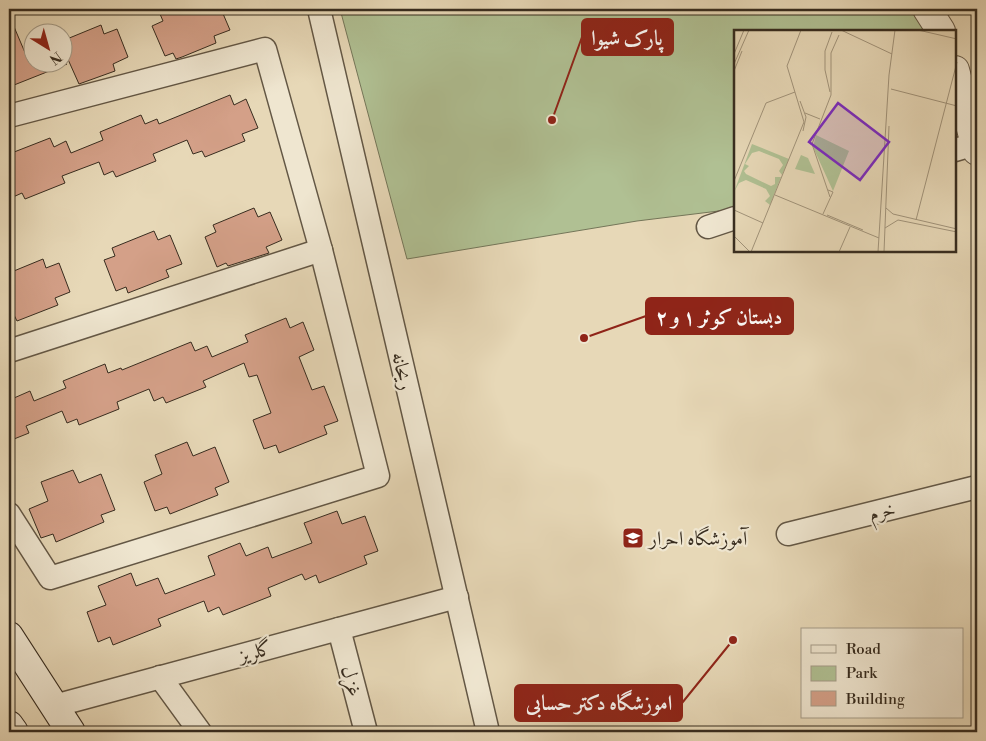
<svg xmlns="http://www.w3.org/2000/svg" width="986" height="741" font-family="'Libre Bodoni',Amiri,serif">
<rect width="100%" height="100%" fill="#e7d8b7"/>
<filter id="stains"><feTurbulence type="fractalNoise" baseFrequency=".004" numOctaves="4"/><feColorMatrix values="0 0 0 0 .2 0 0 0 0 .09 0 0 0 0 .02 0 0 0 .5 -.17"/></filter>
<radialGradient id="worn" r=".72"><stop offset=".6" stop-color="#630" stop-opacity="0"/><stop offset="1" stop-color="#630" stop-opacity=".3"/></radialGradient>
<polygon fill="#b0c093" stroke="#747659" points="340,9 913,9 926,25 928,31 735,31 735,209 637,221 407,259"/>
<g fill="#d4a088" stroke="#372c1f">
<polygon points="173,9 221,9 230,30 214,36 216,43 182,57 176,59 173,53 165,56 152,26 163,21 160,14"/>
<polygon points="9,15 29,62 67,64 9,87"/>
<polygon points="101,25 104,34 117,29 128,57 113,64 115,71 79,84 62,46 62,41"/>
<polygon points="230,95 234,105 246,99 258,128 242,134 245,141 205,157 202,151 193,154 187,140 153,154 156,161 116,177 113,171 104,175 99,162 62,176 65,183 25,199 22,193 13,197 9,186 9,154 50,138 54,147 66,141 71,153 103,140 100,132 141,115 145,124 157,119 159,124"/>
<polygon points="254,208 258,217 270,212 282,240 266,247 269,253 228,266 226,263 217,267 205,237 216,232 213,225"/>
<polygon points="154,231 158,240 170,235 182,264 166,270 169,277 128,293 126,287 116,291 104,260 115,256 112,248"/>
<polygon points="43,259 46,268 59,263 70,292 55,298 58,305 17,321 14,315 9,317 9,273"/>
<polygon points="286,318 290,328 303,322 314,350 299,357 312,390 324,386 338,421 324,426 327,434 279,453 276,445 264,449 253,420 271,413 257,375 249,377 244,363 203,381 206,387 166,403 163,397 154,401 149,389 117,402 119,409 79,425 77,419 67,423 62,411 26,426 29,433 9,441 9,386 14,398 30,391 34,401 66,388 63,381 105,364 108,373 121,368 122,370 191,342 195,351 207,346 212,357 248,342 245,335"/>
<polygon points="187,442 193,456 215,447 229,482 215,488 218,495 170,514 167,507 155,511 144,482 162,474 155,455"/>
<polygon points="73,470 79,483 101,474 115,510 101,515 104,522 56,542 53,534 41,538 29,509 48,501 41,482"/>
<polygon points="337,511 342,524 365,516 378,551 364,556 367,564 319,583 316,575 305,580 302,574 268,588 271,596 223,615 219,607 208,612 204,601 158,619 161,626 113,645 110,637 98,642 87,612 106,605 98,586 131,573 136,586 158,578 165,594 215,575 208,556 240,543 246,556 268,547 272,558 312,543 304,523"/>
</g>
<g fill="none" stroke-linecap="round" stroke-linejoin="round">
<g stroke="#635745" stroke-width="25">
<g id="minor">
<polyline points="319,9 488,732"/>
<polyline points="9,116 265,49 321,250 378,476 50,578 9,514"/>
<polyline points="955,150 975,144"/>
<polyline points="708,227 735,218"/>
<polyline points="9,351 321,250"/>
<polyline points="788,534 977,487"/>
<polyline points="339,629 366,732"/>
<polyline points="160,677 200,732"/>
<polyline points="54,706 457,597"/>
</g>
</g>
<g stroke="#635745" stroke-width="30">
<g id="tertiary">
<polyline points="927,9 941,31"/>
<polyline points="955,70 977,151"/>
</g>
</g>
<g stroke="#372c1f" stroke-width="30">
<g id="secondary">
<polyline points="9,636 71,732"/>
<polyline points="9,725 14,732"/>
</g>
</g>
<use href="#minor" stroke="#efe6d0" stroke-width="22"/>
<use href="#tertiary" stroke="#efe6d0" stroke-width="28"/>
<use href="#secondary" stroke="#efe6d0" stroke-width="28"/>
</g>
<defs>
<g id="school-square" transform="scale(1.125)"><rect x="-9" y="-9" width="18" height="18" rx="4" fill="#8f2418" stroke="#efe6d0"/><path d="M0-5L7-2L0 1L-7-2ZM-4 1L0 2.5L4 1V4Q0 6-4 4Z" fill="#fff"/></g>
</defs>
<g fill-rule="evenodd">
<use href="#school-square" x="633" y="538"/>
</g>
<g text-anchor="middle" stroke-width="4.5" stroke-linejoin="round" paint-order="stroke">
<g font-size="20" fill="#372c1f" stroke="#efe6d0">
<text transform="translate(403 371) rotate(77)" y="7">ریحانه</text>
<text transform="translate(882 511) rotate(-14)" y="7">خرم</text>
<text transform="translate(255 651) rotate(-15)" y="7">گلریز</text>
<text transform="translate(352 681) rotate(75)" y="7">غزل</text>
</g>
<g font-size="20" fill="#372c1f" stroke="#efe6d0" text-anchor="start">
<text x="649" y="545">آموزشگاه احرار</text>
</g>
</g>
<g transform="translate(734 30)">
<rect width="222" height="222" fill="#e7d8b7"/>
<path d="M82,105L115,121L99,161L79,117ZM18,114L55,129L48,145L45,141L49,135L45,129L25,121L18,123L11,134L15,136L10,141L12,144L37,156L41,154V147H47L36,175L31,171L36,166L32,159L12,150L5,153L0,162ZM67,125L74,128L81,144L61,139Z" fill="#b0c093"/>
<path fill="none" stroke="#a1937a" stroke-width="1" d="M107,0L158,24M184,0L223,9M0,24L10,0M0,34L15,0M0,41L8,21M157,59L223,76M96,62L91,40V21L98,2M66,71L72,87L69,101M71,83L86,89M0,151L32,73L61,62M41,165L145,208M96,167L78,114L97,65V23L105,5M152,178L159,184L223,199M0,180L29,193M89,184L99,162L94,160M93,185L129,200M182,190L223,32M151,198L164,190L223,202M0,206L16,222M17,222L70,92L53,36L67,0M105,222L116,197M144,222L155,45L161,0M150,222L155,96"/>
<path fill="#7b2cbf" fill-opacity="0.15" stroke="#7b2cbf" stroke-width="2.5" d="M104,73L155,112L126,150L75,112Z"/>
<rect width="222" height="222" fill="none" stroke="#372c1f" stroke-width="2.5"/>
</g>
<path fill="none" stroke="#8f2418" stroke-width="2" d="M552 120L582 37M584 338L646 316M733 640L682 703"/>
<g fill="#8f2418" stroke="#efe6d0" stroke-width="2">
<circle cx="552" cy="120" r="5"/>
<circle cx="584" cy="338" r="5"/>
<circle cx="733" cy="640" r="5"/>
</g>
<g fill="#8f2418" stroke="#8f2418" stroke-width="2">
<rect x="582" y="19" width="91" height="36" rx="5"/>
<rect x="646" y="298" width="147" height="36" rx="5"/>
<rect x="515" y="685" width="167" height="36" rx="5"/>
</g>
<g font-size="21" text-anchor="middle" font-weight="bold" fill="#fff">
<text x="627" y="45">پارک شیوا</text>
<text x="719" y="324">دبستان کوثر ۱ و ۲</text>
<text x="599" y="710">اموزشگاه دکتر حسابی</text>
</g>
<rect width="986" height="741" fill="none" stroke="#e7d8b7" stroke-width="30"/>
<rect x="10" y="10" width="966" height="721" fill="none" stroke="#372c1f" stroke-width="2.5"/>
<rect x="15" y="15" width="956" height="711" fill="none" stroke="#372c1f"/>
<rect x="801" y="628" width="162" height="90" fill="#efe6d0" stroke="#a59c89"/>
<rect x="811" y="645" width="25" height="8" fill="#efe6d0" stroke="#a59c89"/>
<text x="846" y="654" font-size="15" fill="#372c1f">Road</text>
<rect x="811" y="666" width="25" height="15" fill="#b0c093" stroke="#a59c89"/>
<text x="846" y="678" font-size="15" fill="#372c1f">Park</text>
<rect x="811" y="691" width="25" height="15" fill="#d4a088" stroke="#a59c89"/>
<text x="846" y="704" font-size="15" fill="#372c1f">Building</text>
<g transform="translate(48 48) rotate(143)"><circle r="24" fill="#efe6d0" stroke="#a59c89"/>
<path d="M0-4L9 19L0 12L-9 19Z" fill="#8f2418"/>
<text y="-8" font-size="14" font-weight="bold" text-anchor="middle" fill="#372c1f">N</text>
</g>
<rect width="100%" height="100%" filter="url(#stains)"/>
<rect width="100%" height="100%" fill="url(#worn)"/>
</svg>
